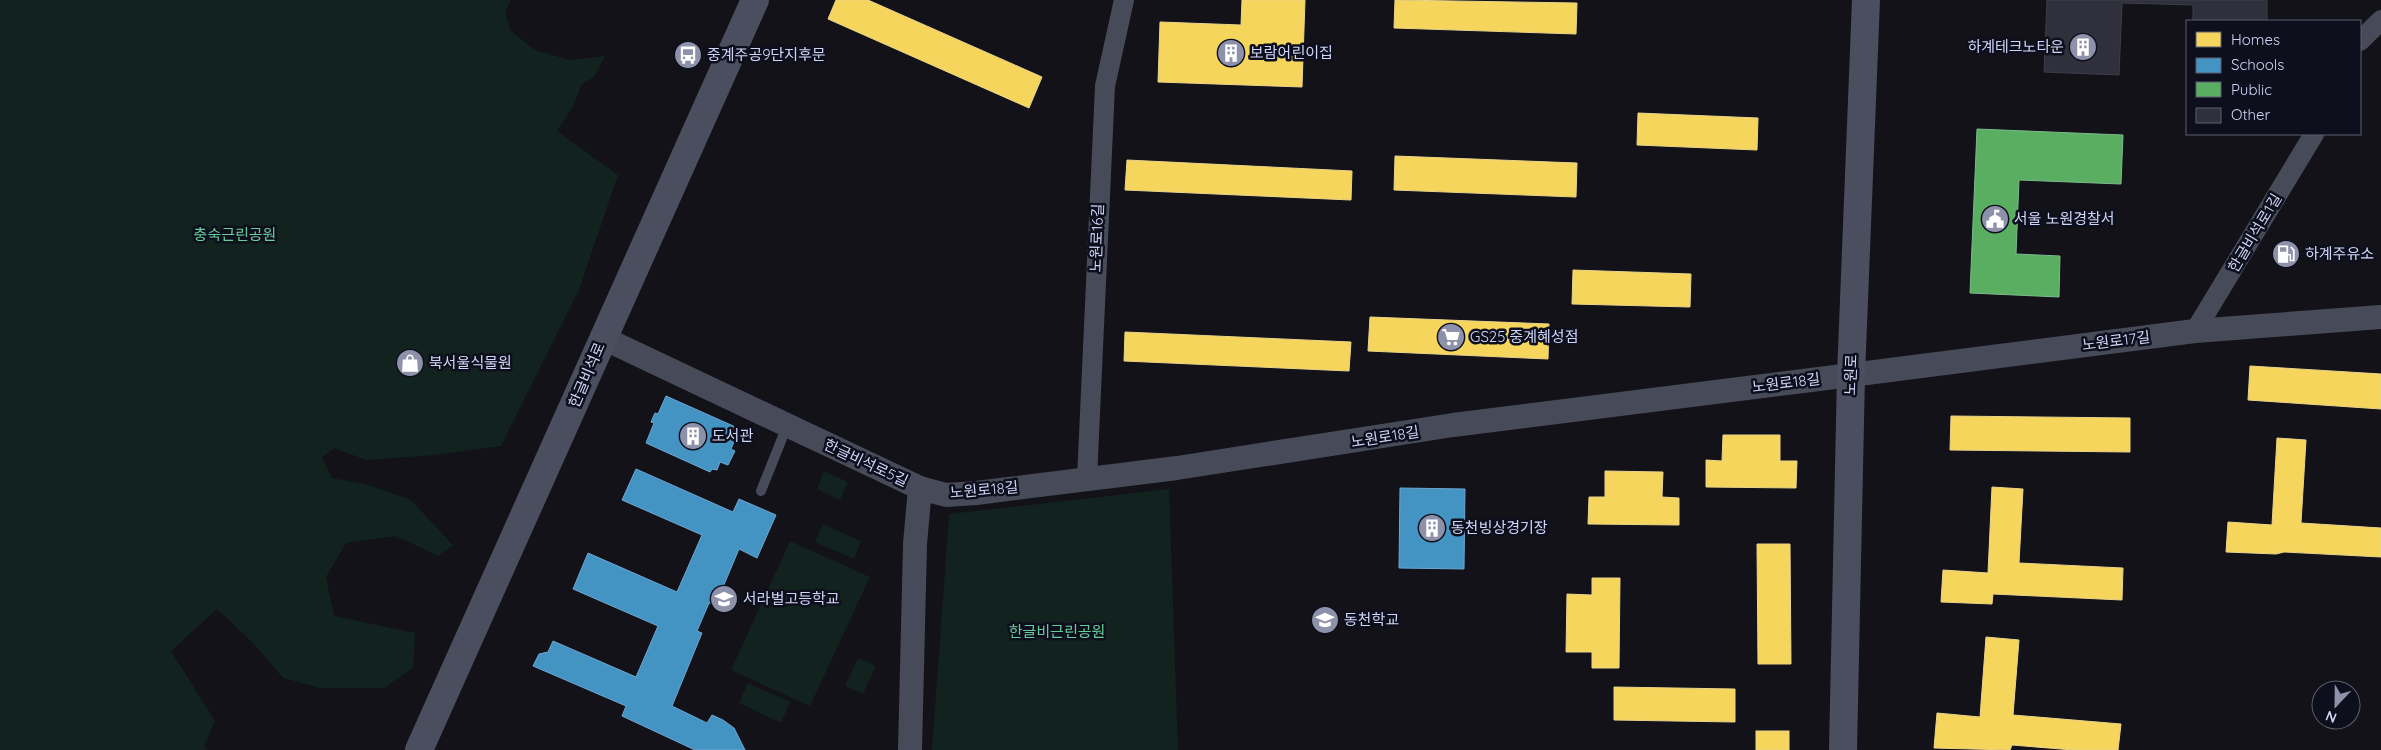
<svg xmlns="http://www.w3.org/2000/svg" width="2381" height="750" font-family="Quicksand,'Noto Sans KR',sans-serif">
<rect width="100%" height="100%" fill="#121218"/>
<g fill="#12221f">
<polygon points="0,0 511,0 505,12 511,31 535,50 570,60 605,56 594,77 582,84 573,106 557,131 618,175 579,290 501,446 434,455 366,460 334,448 322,458 332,478 365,484 411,500 453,545 438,556 396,536 346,543 326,577 334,616 415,633 413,668 384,688 320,688 283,678 253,643 217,609 171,651 215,721 204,746 208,750 0,750"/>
<polygon points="824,471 848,482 840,500 817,489"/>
<polygon points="1169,489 1178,750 932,750 949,514"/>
<polygon points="823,524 861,541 854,559 815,542"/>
<polygon points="790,541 870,577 810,706 731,670"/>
<polygon points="858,658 876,666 863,694 845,686"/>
<polygon points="748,683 790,702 781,723 739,703"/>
</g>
<g fill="#f6d55c" stroke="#ebd58b">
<polygon points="836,0 868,0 1042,77 1029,108 828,19"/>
<polygon points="1242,0 1305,0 1302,87 1158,82 1160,22 1241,25"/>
<polygon points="1395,0 1577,3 1576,34 1394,28"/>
<polygon points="1638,113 1758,118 1757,150 1637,145"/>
<polygon points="1395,156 1577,163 1576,197 1394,190"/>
<polygon points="1127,160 1352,171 1351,200 1125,190"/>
<polygon points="1573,270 1691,274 1690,307 1572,304"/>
<polygon points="1370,317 1549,324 1548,359 1368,351"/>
<polygon points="1125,332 1351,342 1349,371 1124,361"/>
<polygon points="2250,366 2381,374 2381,409 2248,400"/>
<polygon points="1951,416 2130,418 2130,452 1950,450"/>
<polygon points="1723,435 1780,435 1780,461 1797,461 1796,488 1706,487 1706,460 1722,461"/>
<polygon points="2277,438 2306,440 2301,523 2381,528 2381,557 2284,552 2276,554 2226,552 2228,522 2272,525"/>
<polygon points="1605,471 1663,472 1662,497 1679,498 1679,525 1588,524 1589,497 1605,497"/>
<polygon points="1992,487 2023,489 2019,563 2123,568 2122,600 1993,594 1992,604 1941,602 1943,570 1988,573"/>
<polygon points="1757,544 1790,544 1791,664 1758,664"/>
<polygon points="1592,578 1620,578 1619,668 1592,668 1592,652 1566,652 1567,594 1592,595"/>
<polygon points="1986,637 2019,640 2013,715 2121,724 2118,750 2073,750 2012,745 2010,750 1934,748 1937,713 1980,717"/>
<polygon points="1614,687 1735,689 1735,722 1614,720"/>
<rect x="1756" y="731" width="33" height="19"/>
</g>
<g fill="#4393c3" stroke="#6da7d3">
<polygon points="666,396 740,429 731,449 735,451 728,465 720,462 717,470 712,469 710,472 646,443 654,423 651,422 655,413 658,414"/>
<polygon points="636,469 733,512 739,499 776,515 757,558 739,549 715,606 709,603 697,631 702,633 672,706 707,723 712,715 723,720 734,728 745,750 695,750 622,716 626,706 533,666 539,654 548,652 553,641 636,677 658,626 573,589 588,553 677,592 702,535 622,500"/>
<polygon points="1400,488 1465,489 1464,569 1399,568"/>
</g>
<polygon fill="#5aae61" stroke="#7dba8e" points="1977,129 2123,135 2121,184 2019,180 2016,254 2060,256 2059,297 1970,293"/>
<polygon fill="#2f303b" stroke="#3c3e4b" points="2047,0 2267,0 2267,21 2193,21 2193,5 2122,3 2119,75 2044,72"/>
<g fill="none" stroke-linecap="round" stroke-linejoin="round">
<polyline stroke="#474a58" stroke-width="10" points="761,491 787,426"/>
<g stroke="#474a58" stroke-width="20">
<polyline points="2360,41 2381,20"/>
<polyline points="2195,331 2314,134"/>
<polyline points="1087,479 1105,86 1124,0"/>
</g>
<g stroke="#474a58" stroke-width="24">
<polyline points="603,338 920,488 946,495 976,493 1177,468 1453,425 1851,375 2195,331 2381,317"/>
<polyline points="910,750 915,544 920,488"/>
</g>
<g stroke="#4a4e5e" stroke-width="28">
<polyline points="419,750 755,0"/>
<polyline points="1843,750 1851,375 1866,0"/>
</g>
</g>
<defs>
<g id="building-disc" transform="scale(1.4375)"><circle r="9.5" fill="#8e91aa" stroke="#0e0f1c"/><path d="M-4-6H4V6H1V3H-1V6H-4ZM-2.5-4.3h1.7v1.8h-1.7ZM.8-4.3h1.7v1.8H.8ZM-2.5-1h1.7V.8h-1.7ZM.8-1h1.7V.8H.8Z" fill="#fff"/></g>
<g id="bus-disc" transform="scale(1.4375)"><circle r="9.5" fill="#8e91aa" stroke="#0e0f1c"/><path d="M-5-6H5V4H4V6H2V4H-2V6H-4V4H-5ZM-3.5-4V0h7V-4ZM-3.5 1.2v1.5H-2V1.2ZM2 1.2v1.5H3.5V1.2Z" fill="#fff"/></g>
<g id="civic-disc" transform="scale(1.4375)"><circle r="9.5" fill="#8e91aa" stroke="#0e0f1c"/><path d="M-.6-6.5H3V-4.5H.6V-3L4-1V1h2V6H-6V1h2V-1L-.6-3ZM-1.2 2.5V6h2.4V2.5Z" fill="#fff"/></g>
<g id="fuel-disc" transform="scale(1.4375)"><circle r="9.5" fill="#8e91aa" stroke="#0e0f1c"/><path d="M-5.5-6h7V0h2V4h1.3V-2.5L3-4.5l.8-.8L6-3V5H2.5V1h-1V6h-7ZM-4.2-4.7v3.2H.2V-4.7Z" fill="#fff"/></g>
<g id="supermarket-disc" transform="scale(1.4375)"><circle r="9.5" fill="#8e91aa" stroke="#0e0f1c"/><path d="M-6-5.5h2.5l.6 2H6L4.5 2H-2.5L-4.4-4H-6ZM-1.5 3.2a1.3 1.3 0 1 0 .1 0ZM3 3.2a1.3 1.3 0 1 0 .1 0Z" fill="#fff"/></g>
<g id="shop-disc" transform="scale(1.4375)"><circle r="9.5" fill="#8e91aa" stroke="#0e0f1c"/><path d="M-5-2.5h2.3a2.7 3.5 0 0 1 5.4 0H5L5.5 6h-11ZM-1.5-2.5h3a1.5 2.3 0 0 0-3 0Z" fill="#fff"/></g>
<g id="school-disc" transform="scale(1.4375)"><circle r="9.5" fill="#8e91aa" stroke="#0e0f1c"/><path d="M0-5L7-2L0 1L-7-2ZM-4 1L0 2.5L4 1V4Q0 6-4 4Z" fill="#fff"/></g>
</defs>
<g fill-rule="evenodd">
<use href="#building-disc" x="2083" y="47"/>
<use href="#building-disc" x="1231" y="53"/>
<use href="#bus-disc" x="688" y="55"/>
<use href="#civic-disc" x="1995" y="219"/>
<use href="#fuel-disc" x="2286" y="254"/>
<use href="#supermarket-disc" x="1451" y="337"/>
<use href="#shop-disc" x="410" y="363"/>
<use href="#building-disc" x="693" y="436"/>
<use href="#building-disc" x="1432" y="528"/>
<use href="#school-disc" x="724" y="599"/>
<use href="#school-disc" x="1325" y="620"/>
</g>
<g text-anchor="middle" stroke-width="5" stroke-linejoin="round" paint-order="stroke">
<g font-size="15" fill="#d0d5f8" stroke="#0e0f1c" text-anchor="start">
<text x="2064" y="52" text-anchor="end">하계테크노타운</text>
<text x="1250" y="58">보람어린이집</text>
<text x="707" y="60">중계주공9단지후문</text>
<text x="2014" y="224">서울 노원경찰서</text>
<text x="2305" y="259">하계주유소</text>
<text x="1470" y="342">GS25 중계혜성점</text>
<text x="429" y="368">북서울식물원</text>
<text x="712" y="441">도서관</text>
<text x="1451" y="533">동천빙상경기장</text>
<text x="743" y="604">서라벌고등학교</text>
<text x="1344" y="625">동천학교</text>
</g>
<g font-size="15" fill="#d0d5f8" stroke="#0e0f1c">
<text transform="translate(2255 233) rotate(-59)" y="5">한글비석로1길</text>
<text transform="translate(1097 238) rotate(-88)" y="5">노원로16길</text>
<text transform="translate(2116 341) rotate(-7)" y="5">노원로17길</text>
<text transform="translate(587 375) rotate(-67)" y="5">한글비석로</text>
<text transform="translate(1851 375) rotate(-88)" y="5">노원로</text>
<text transform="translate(1786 383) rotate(-7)" y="5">노원로18길</text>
<text transform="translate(1385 437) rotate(-9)" y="5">노원로18길</text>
<text transform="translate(866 463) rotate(25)" y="5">한글비석로5길</text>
<text transform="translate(984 490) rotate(-5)" y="5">노원로18길</text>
</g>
<g font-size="15" fill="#67cd9b" stroke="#0e0f1c">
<text x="235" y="240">충숙근린공원</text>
<text x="1057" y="637">한글비근린공원</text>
</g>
</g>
<rect x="2186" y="20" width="175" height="115" fill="#0e0f1c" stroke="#5c5e74"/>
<rect x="2196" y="32" width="25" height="15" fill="#f6d55c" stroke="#5c5e74"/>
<text x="2231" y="45" font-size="15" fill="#d0d5f8">Homes</text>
<rect x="2196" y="58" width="25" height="15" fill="#4393c3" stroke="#5c5e74"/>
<text x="2231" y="70" font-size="15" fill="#d0d5f8">Schools</text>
<rect x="2196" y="82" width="25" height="15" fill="#5aae61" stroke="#5c5e74"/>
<text x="2231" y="95" font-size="15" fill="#d0d5f8">Public</text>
<rect x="2196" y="108" width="25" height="15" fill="#2f303b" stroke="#5c5e74"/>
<text x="2231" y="120" font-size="15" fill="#d0d5f8">Other</text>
<g transform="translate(2336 705) rotate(202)"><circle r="24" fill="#0e0f1c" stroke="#5c5e74"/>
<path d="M0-4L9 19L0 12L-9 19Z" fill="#8e91aa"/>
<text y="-8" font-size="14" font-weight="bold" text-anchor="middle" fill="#d0d5f8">N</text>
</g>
</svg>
